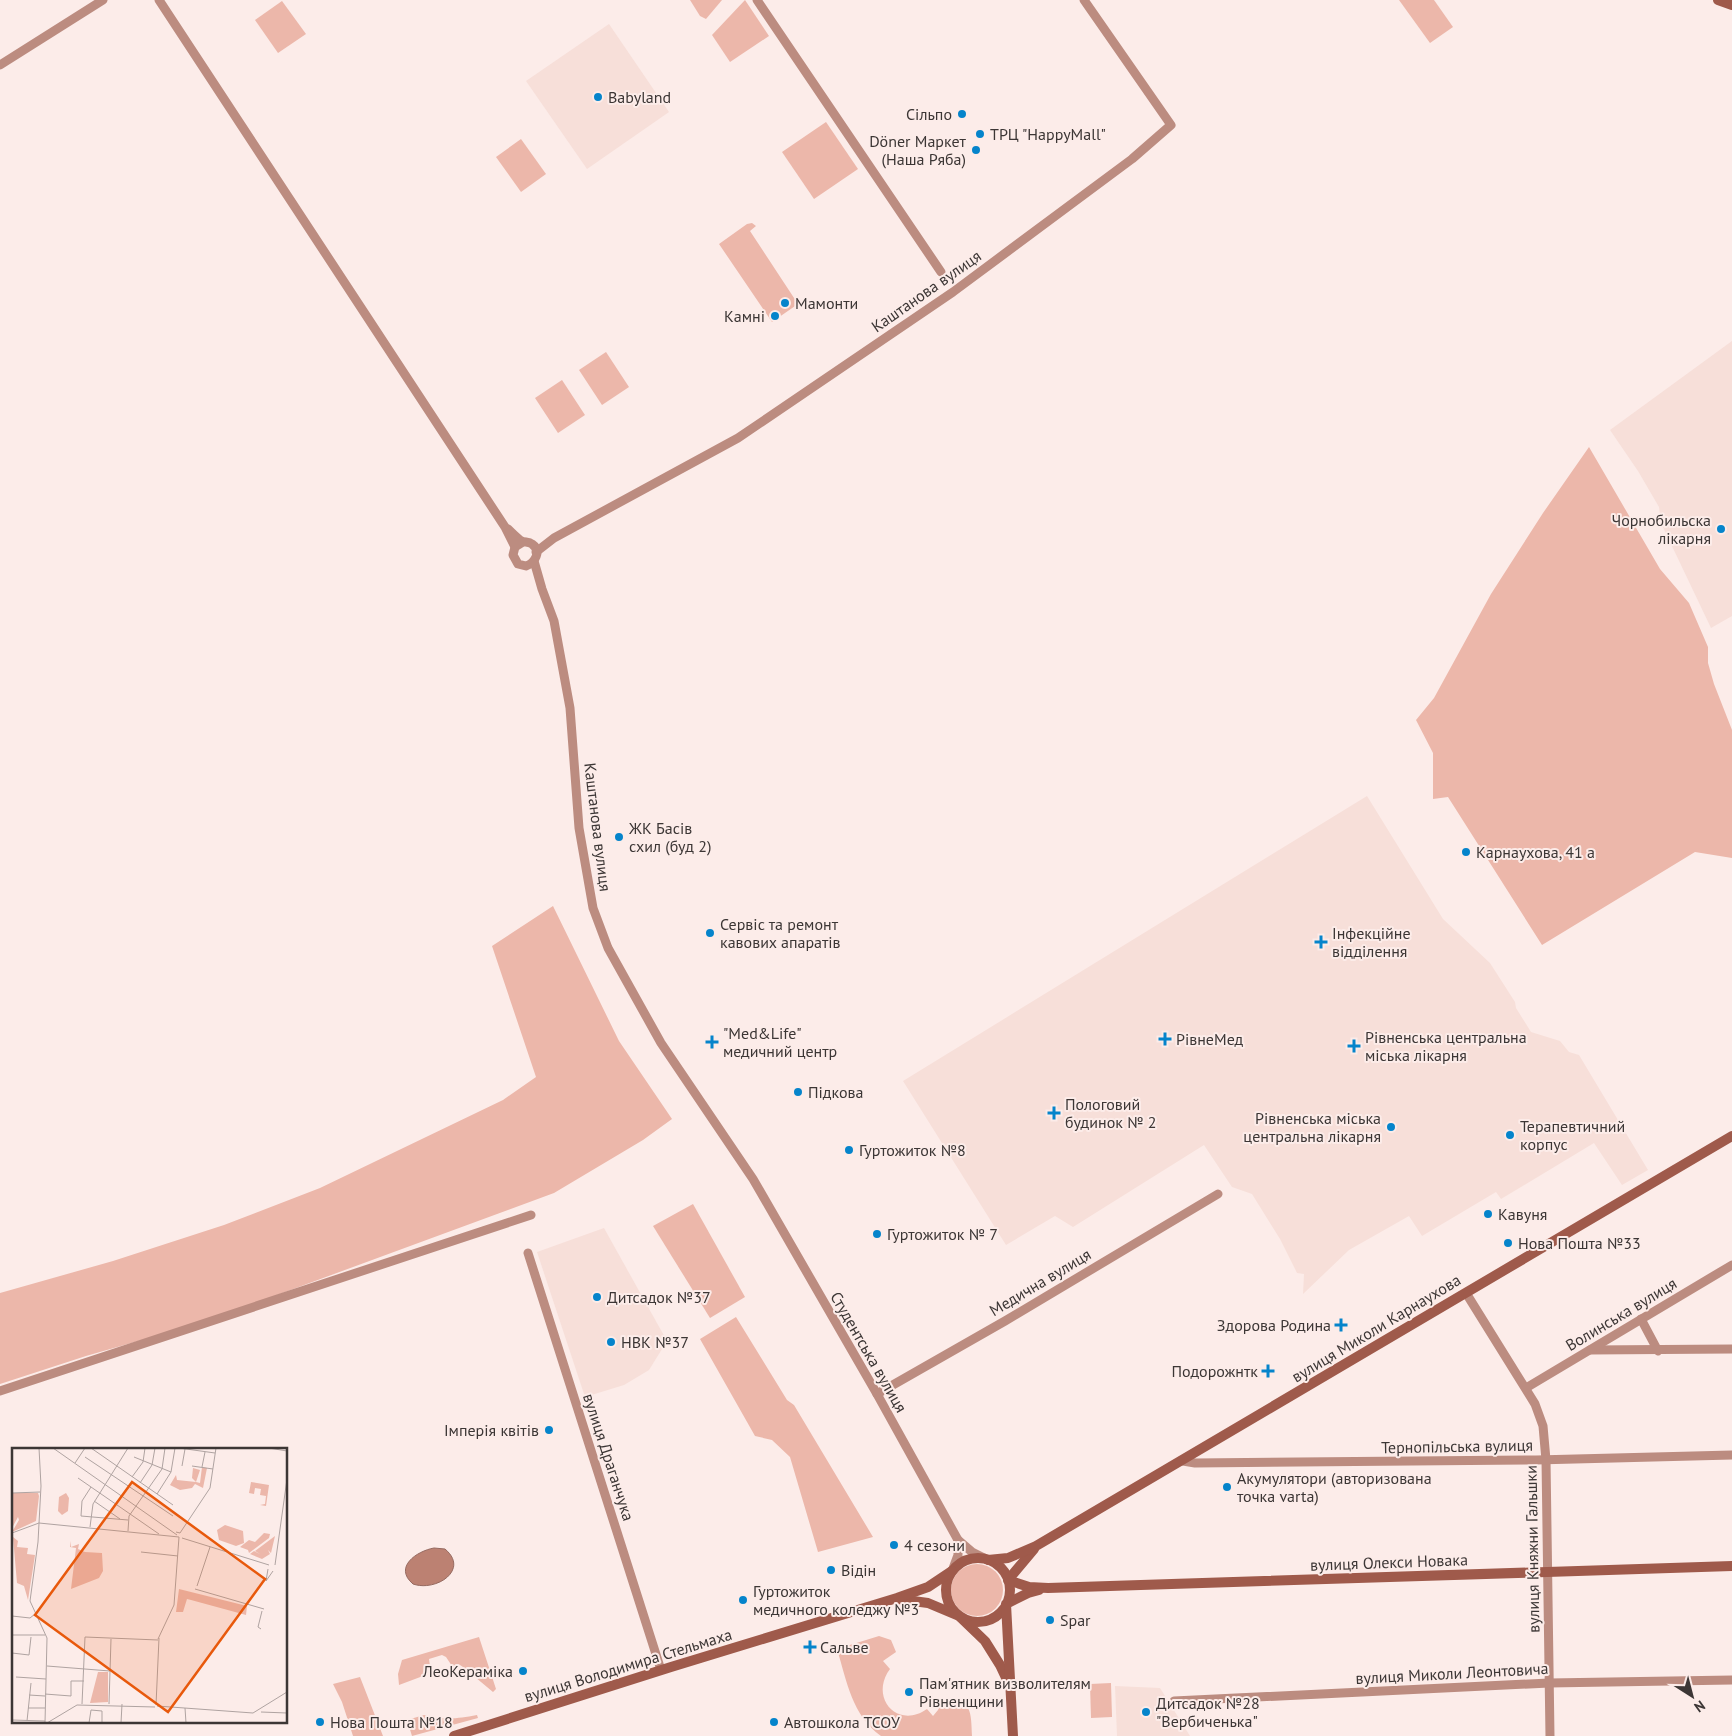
<svg xmlns="http://www.w3.org/2000/svg" width="1732" height="1736" font-family="'PT Sans',sans-serif">
<rect width="100%" height="100%" fill="#fcece9"/>
<g fill="#f7dfd9">
<polygon points="609,24 669,112 587,169 526,81"/>
<polygon points="1732,341 1732,616 1711,628 1661,523 1659,507 1638,471 1610,430"/>
<polygon points="1367,796 1443,919 1490,963 1515,1002 1516,1008 1531,1032 1560,1041 1569,1052 1579,1055 1648,1170 1622,1185 1594,1143 1501,1199 1496,1192 1422,1236 1409,1216 1349,1250 1303,1294 1304,1274 1297,1273 1280,1239 1252,1194 1232,1187 1204,1145 1073,1227 1055,1216 1006,1245 903,1081"/>
<polygon points="604,1228 667,1341 649,1370 624,1385 585,1397 537,1252"/>
<polygon points="1115,1686 1160,1688 1190,1736 1117,1736"/>
</g>
<g fill="#ecb7aa">
<polygon points="690,0 722,0 706,19 700,16"/>
<polygon points="745,0 769,36 730,62 712,35"/>
<polygon points="1399,0 1434,0 1453,27 1430,43"/>
<polygon points="282,1 306,34 278,53 255,20"/>
<polygon points="826,122 858,169 814,199 782,152"/>
<polygon points="521,139 546,174 521,192 496,157"/>
<polygon points="752,223 756,226 750,231 798,304 772,322 719,244 747,224"/>
<polygon points="606,352 629,387 602,405 579,370"/>
<polygon points="562,380 585,415 558,433 535,398"/>
<polygon points="1589,447 1660,569 1689,603 1708,647 1708,663 1714,684 1732,730 1732,858 1695,852 1542,945 1448,797 1433,799 1433,753 1416,720 1434,698 1491,594 1543,513"/>
<polygon points="553,906 619,1041 672,1119 643,1140 554,1193 201,1323 86,1356 0,1384 0,1293 113,1261 224,1225 320,1188 503,1100 536,1077 492,946"/>
<polygon points="693,1204 745,1297 710,1318 653,1226"/>
<polygon points="736,1317 787,1400 794,1405 873,1537 818,1552 790,1457 772,1440 755,1436 700,1339"/>
<circle cx="977" cy="1590" r="26"/>
<path d="M879,1636L891,1640L896,1652L883,1661L890,1669C869,1697 897,1730 927,1709L933,1716L938,1710L942,1700C972,1699 971,1710 972,1736H881C852,1715 847,1682 837,1649Z"/>
<polygon points="479,1637 496,1689 493,1692 463,1667 460,1665 452,1666 446,1657 442,1655 429,1659 431,1673 399,1685 398,1674 402,1660"/>
<polygon points="360,1677 383,1736 353,1736 342,1702 333,1684"/>
<polygon points="1111,1683 1112,1717 1091,1718 1090,1684"/>
<path d="M424,1715C445,1720 456,1719 477,1715L478,1718L412,1736L407,1720Z"/>
</g>
<path fill="#bc8172" stroke="#966a60" d="M434,1548L445,1549C470,1570 436,1592 413,1584C393,1567 417,1551 434,1548Z"/>
<g fill="none" stroke-linecap="round" stroke-linejoin="round">
<g stroke="#bc8c80" stroke-width="9">
<polyline points="159,0 505,527 515,547"/>
<polyline points="757,0 941,272"/>
<polyline points="0,65 103,0"/>
<path d="M508,529C512,533 516,537 520,540C524,543 528,541 532,544C542,551 535,563 526,566L518,564L513,555L515,547L523,542"/>
<polyline points="536,552 554,538 738,438 953,292 1132,159 1171,125 1084,0"/>
<polyline points="534,561 542,589 554,621 570,708 579,828 593,908 608,948 661,1043 753,1179 877,1394 958,1540 972,1552 988,1560"/>
<polyline points="528,1253 661,1670"/>
<polyline points="1466,1293 1535,1404 1543,1426 1546,1460 1550,1736"/>
<polyline points="1641,1319 1658,1351"/>
<polyline points="1590,1350 1732,1349"/>
<polyline points="1526,1388 1732,1265"/>
<polyline points="0,1391 531,1215"/>
<polyline points="877,1394 1005,1321 1218,1194"/>
<polyline points="1183,1461 1195,1463 1536,1460 1732,1455"/>
<polyline points="952,1571 958,1555 958,1540"/>
<polyline points="1174,1701 1549,1683 1732,1680"/>
</g>
<g stroke="#9f5a4b" stroke-width="10">
<polyline points="1718,0 1732,5"/>
<polyline points="1034,1549 1008,1580 1029,1587 1048,1588 1732,1566"/>
<circle cx="978" cy="1590" r="32"/>
<polyline points="988,1560 1008,1558 1036,1546 1732,1136"/>
<polyline points="898,1599 928,1603 959,1616 985,1641 1000,1665 1007,1680"/>
<polyline points="454,1736 671,1667 897,1598 928,1587 952,1571"/>
<polyline points="1013,1736 1006,1604 1028,1593 1039,1590"/>
</g>
</g>
<g fill="#0584cb" stroke="#fcece9" stroke-width="2">
<circle cx="598" cy="97" r="5"/>
<circle cx="962" cy="114" r="5"/>
<circle cx="980" cy="134" r="5"/>
<circle cx="976" cy="150" r="5"/>
<circle cx="785" cy="303" r="5"/>
<circle cx="775" cy="316" r="5"/>
<circle cx="1721" cy="529" r="5"/>
<circle cx="619" cy="837" r="5"/>
<circle cx="1466" cy="852" r="5"/>
<circle cx="710" cy="933" r="5"/>
<path d="M1318.5 934.5h5v5h5v5h-5v5h-5v-5h-5v-5h5z"/>
<path d="M1162.5 1031.5h5v5h5v5h-5v5h-5v-5h-5v-5h5z"/>
<path d="M709.5 1034.5h5v5h5v5h-5v5h-5v-5h-5v-5h5z"/>
<path d="M1351.5 1038.5h5v5h5v5h-5v5h-5v-5h-5v-5h5z"/>
<circle cx="798" cy="1092" r="5"/>
<path d="M1051.5 1105.5h5v5h5v5h-5v5h-5v-5h-5v-5h5z"/>
<circle cx="1391" cy="1127" r="5"/>
<circle cx="1510" cy="1135" r="5"/>
<circle cx="849" cy="1150" r="5"/>
<circle cx="1488" cy="1214" r="5"/>
<circle cx="877" cy="1234" r="5"/>
<circle cx="1508" cy="1243" r="5"/>
<circle cx="597" cy="1297" r="5"/>
<path d="M1338.5 1317.5h5v5h5v5h-5v5h-5v-5h-5v-5h5z"/>
<circle cx="611" cy="1342" r="5"/>
<path d="M1265.5 1363.5h5v5h5v5h-5v5h-5v-5h-5v-5h5z"/>
<circle cx="549" cy="1430" r="5"/>
<circle cx="1227" cy="1487" r="5"/>
<circle cx="894" cy="1545" r="5"/>
<circle cx="831" cy="1570" r="5"/>
<circle cx="743" cy="1600" r="5"/>
<circle cx="1050" cy="1620" r="5"/>
<path d="M807.5 1639.5h5v5h5v5h-5v5h-5v-5h-5v-5h5z"/>
<circle cx="523" cy="1671" r="5"/>
<circle cx="909" cy="1692" r="5"/>
<circle cx="1146" cy="1712" r="5"/>
<circle cx="320" cy="1722" r="5"/>
<circle cx="774" cy="1722" r="5"/>
</g>
<g text-anchor="middle" stroke-width="4" stroke-linejoin="round" paint-order="stroke">
<g font-size="16" fill="#3c3635" stroke="#fcece9" text-anchor="start">
<text x="608" y="103">Babyland</text>
<text x="952" y="120" text-anchor="end">Сільпо</text>
<text x="990" y="140">ТРЦ "HappyMall"</text>
<text x="966" y="147" text-anchor="end">Döner Maркет<tspan x="966" dy="18">(Наша Ряба)</tspan></text>
<text x="795" y="309">Мамонти</text>
<text x="765" y="322" text-anchor="end">Камні</text>
<text x="1711" y="526" text-anchor="end">Чорнобильска<tspan x="1711" dy="18">лікарня</tspan></text>
<text x="629" y="834">ЖК Басів<tspan x="629" dy="18">схил (буд 2)</tspan></text>
<text x="1476" y="858">Карнаухова, 41 а</text>
<text x="720" y="930">Сервіс та ремонт<tspan x="720" dy="18">кавових апаратів</tspan></text>
<text x="1332" y="939">Інфекційне<tspan x="1332" dy="18">відділення</tspan></text>
<text x="723" y="1039">"Med&amp;Life"<tspan x="723" dy="18">медичний центр</tspan></text>
<text x="1365" y="1043">Рівненська центральна<tspan x="1365" dy="18">міська лікарня</tspan></text>
<text x="1176" y="1045">РівнеМед</text>
<text x="808" y="1098">Підкова</text>
<text x="1065" y="1110">Пологовий<tspan x="1065" dy="18">будинок № 2</tspan></text>
<text x="1381" y="1124" text-anchor="end">Рівненська міська<tspan x="1381" dy="18">центральна лікарня</tspan></text>
<text x="1520" y="1132">Терапевтичний<tspan x="1520" dy="18">корпус</tspan></text>
<text x="859" y="1156">Гуртожиток №8</text>
<text x="1498" y="1220">Кавуня</text>
<text x="887" y="1240">Гуртожиток № 7</text>
<text x="1518" y="1249">Нова Пошта №33</text>
<text x="607" y="1303">Дитсадок №37</text>
<text x="1331" y="1331" text-anchor="end">Здорова Родина</text>
<text x="621" y="1348">НВК №37</text>
<text x="1258" y="1377" text-anchor="end">Подорожнтк</text>
<text x="539" y="1436" text-anchor="end">Імперія квітів</text>
<text x="1237" y="1484">Акумулятори (авторизована<tspan x="1237" dy="18">точка varta)</tspan></text>
<text x="904" y="1551">4 сезони</text>
<text x="841" y="1576">Відін</text>
<text x="753" y="1597">Гуртожиток<tspan x="753" dy="18">медичного коледжу №3</tspan></text>
<text x="1060" y="1626">Spar</text>
<text x="820" y="1653">Сальве</text>
<text x="513" y="1677" text-anchor="end">ЛеоКерамiка</text>
<text x="919" y="1689">Пам'ятник визволителям<tspan x="919" dy="18">Рівненщини</tspan></text>
<text x="1156" y="1709">Дитсадок №28<tspan x="1156" dy="18">"Вербиченька"</tspan></text>
<text x="330" y="1728">Нова Пошта №18</text>
<text x="784" y="1728">Автошкола ТСОУ</text>
</g>
<g font-size="16" fill="#3c3635" stroke="#fcece9">
<text transform="translate(926 291) rotate(-35)" y="6">Каштанова вулиця</text>
<text transform="translate(598 827) rotate(83)" y="6">Каштанова вулиця</text>
<text transform="translate(1040 1282) rotate(-31)" y="6">Медична вулиця</text>
<text transform="translate(1621 1314) rotate(-31)" y="6">Волинська вулиця</text>
<text transform="translate(1376 1328) rotate(-31)" y="6">вулиця Миколи Карнаухова</text>
<text transform="translate(869 1352) rotate(60)" y="6">Студентська вулиця</text>
<text transform="translate(1457 1446) rotate(-1)" y="6">Тернопільська вулиця</text>
<text transform="translate(609 1457) rotate(72)" y="6">вулиця Драганчука</text>
<text transform="translate(1532 1549) rotate(-91)" y="6">вулиця Княжни Гальшки</text>
<text transform="translate(1389 1562) rotate(-2)" y="6">вулиця Олекси Новака</text>
<text transform="translate(628 1665) rotate(-17)" y="6">вулиця Володимира Стельмаха</text>
<text transform="translate(1452 1673) rotate(-3)" y="6">вулиця Миколи Леонтовича</text>
</g>
</g>
<g transform="translate(12 1448)">
<rect width="275" height="275" fill="#fcece9"/>
<path d="M190,19L195,20L191,40L183,36L180,40L168,42L158,37L164,27L165,32L184,34L180,30L181,20L188,22L184,34L188,35ZM239,34L257,37L254,58L248,57L253,56L254,48L248,47L249,41L243,40L242,46L237,45ZM0,45H26L27,48L24,73L0,84L7,72L6,69L0,80ZM54,45L57,50L56,63L50,67L46,63L47,49ZM213,77L231,83L232,95L224,98L207,92L205,82ZM252,85L258,86L257,90L237,105L236,102L228,99L237,92L243,94ZM263,88L259,105L256,102L258,106L250,111L238,106L242,103L248,106L243,103ZM1,89L6,93L5,99L16,100L15,106L23,107L16,152L12,138L5,135ZM59,93V99L67,96L66,101L73,104L90,105L91,123L87,130L59,141L64,100L58,99ZM167,141L235,158L234,167L179,152L175,151L171,164H164ZM86,224H96V254L78,255Z" fill="#ecb7aa"/>
<path fill="none" stroke="#afa3a1" stroke-width="1" d="M27,0L29,38L26,94L18,153L35,190L33,275M41,0L165,87M79,0L161,57M167,0L203,5M257,0L275,3M73,9L161,68M122,9L159,24M63,15L73,0M170,18L173,1M180,18L201,21M190,19L193,4M120,29L131,14L133,0M66,30L147,86M128,35L140,17L143,0M79,39L70,53L69,68L116,72M0,45L28,44M145,46L159,24L163,0M82,53L108,71M78,79L81,56L116,0M116,83L117,68L150,21L153,0M164,84L168,85L198,40L204,0M0,85L27,75L167,89M170,90L257,117M129,104L166,108M263,117L275,31M256,121L254,133L261,123M185,138L198,99M183,141L252,161M0,168L18,170L23,166M249,181L246,179L250,163M0,187H33M146,191L162,157L167,89M0,205L17,207L19,189M35,218L98,223M4,229L34,231M33,246L59,248V233H72M17,247L33,248M70,256L73,189L146,192M97,256L99,191M144,257L147,190M145,258L241,265L275,244M16,260H33M173,260L174,275M249,264L275,265M0,272L33,273M15,273L19,235M35,275L65,257L143,259M77,275L79,262L90,263V275M109,275L110,256"/>
<path fill="#e8590c" fill-opacity="0.15" stroke="#e8590c" stroke-width="2.5" d="M120,34L253,131L156,264L23,167Z"/>
<rect width="275" height="275" fill="none" stroke="#3c3635" stroke-width="2.5"/>
</g>
<g transform="translate(1692 1696) rotate(144)" stroke="#fcece9" stroke-width="4" paint-order="stroke">
<path d="M0-4L9 19L0 12L-9 19Z" fill="#3c3635"/>
<text y="-8" font-size="14" font-weight="bold" text-anchor="middle" fill="#3c3635">N</text>
</g>
</svg>
